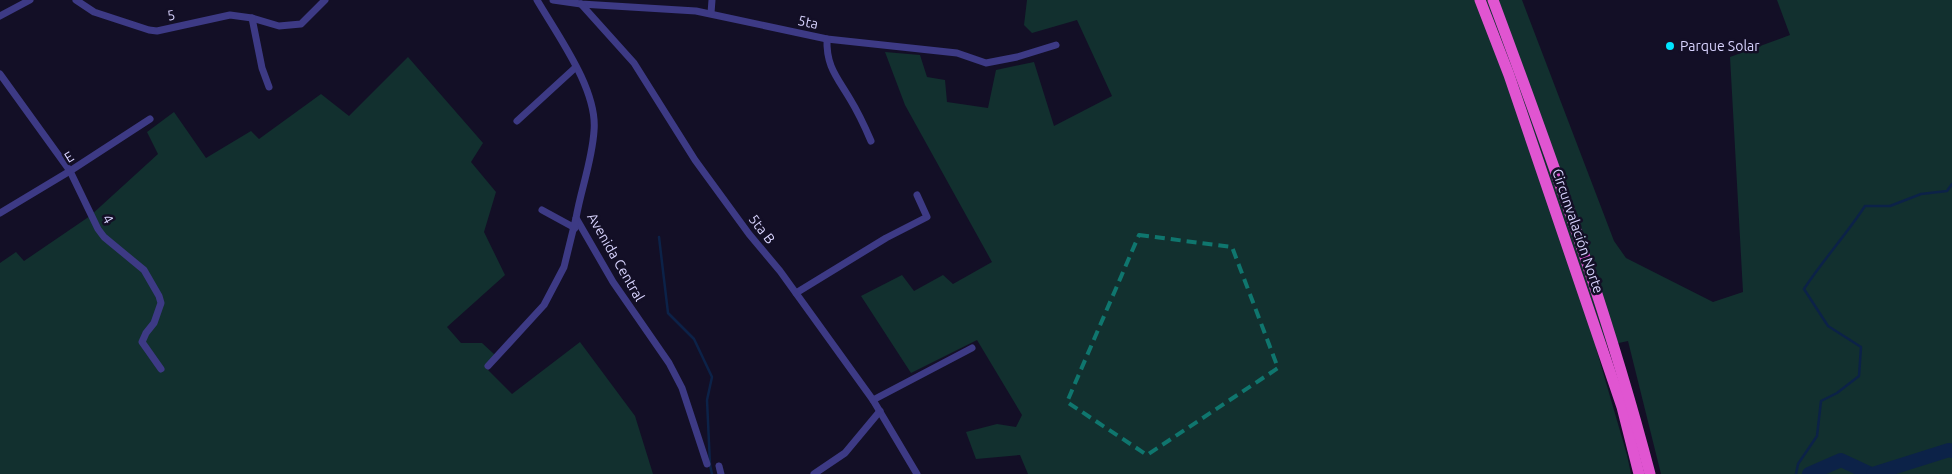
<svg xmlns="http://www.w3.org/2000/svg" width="1952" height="474" font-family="Ubuntu,sans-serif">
<rect width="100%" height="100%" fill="#130f26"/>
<g fill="#12302f">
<polygon points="1027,0 1522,0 1614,241 1626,258 1713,302 1743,292 1730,57 1790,35 1777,0 1952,0 1952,474 1661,474 1628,341 1596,348 1627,455 1631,474 1028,474 1020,455 976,459 966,432 997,424 1016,427 1022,415 977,340 911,373 861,296 902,275 914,291 943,275 953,284 992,262 905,105 885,52 920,55 927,77 945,80 947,102 988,108 996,70 1034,62 1054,126 1112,96 1077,20 1032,33 1024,25"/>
<polygon points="408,57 483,143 471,162 496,192 484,232 505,275 447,327 461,343 482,343 495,355 486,368 512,394 580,342 635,416 653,474 0,474 0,263 16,252 24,261 90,216 158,154 147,132 174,112 206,158 251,131 259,139 321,94 349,116"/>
</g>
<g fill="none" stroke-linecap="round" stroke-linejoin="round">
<g stroke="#0c2248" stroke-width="2.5">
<polyline points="659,237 668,313 694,339 712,377 707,400 710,465 712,474"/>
<path d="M1796,474L1798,464L1817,436L1821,401L1837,393L1859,376L1861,347L1828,326L1804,289C1823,260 1846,235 1865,206H1890L1921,194L1947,191L1952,184"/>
</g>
<g stroke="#0c2248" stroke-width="14">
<polyline points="1809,474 1841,460 1871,474"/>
<polyline points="1873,474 1949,450 1952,451"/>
</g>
<g stroke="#3d3a85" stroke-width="7">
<polyline points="76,0 94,12 149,30 157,31 230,15 252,18 279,26 301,24 325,0"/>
<path d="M537,0C558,36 598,90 594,131C592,161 581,189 576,218L613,282L669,363L682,388L707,464"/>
<polyline points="553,0 581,4 696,11 827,39 957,53 986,63 1017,57 1056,45"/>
<polyline points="581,4 634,63 695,160 749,234 780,271 873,400 917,474"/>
<polyline points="711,13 712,0"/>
<polyline points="0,16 30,0"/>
<polyline points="252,18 262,68 269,87"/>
<path d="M827,39C826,66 837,77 850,99C858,112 865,127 871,141"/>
<polyline points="0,74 70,171 98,229 104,237 144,270 159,296 161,303 154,323 146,333 142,342 161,369"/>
<polyline points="517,121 576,67"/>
<polyline points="542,210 575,228"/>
<polyline points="0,213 70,171 150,119"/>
<polyline points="796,293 886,238 927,217 917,195"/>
<polyline points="488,366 544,305 564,267 576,218"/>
<polyline points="873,400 972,348"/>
<polyline points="719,466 721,474"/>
<polyline points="814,474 845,453 880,411"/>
</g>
<g stroke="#e055d1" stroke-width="11">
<polyline points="1480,0 1509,75 1622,407 1639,474"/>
<path d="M1493,0C1551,156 1608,313 1650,474"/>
</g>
</g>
<path fill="none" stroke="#0f766e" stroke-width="4" stroke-dasharray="10 6" stroke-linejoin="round" d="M1139,235L1232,247L1278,368L1147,455L1067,402Z"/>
<circle fill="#00e5ff" stroke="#130f26" stroke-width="2" cx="1670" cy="46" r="5"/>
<g text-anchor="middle" stroke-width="5" stroke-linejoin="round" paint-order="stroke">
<g font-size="14" fill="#d9d4ff" stroke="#130f26">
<text transform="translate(171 15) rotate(-12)" y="5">5</text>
<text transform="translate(808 22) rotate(12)" y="5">5ta</text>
<text transform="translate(69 157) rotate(-32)" y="5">E</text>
<text transform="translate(108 219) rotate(60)" y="5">4</text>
<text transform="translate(762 229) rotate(52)" y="5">5ta B</text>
<text transform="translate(1578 231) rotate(71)" y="5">Circunvalación Norte</text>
<text transform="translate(616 257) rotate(60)" y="5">Avenida Central</text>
</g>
<g font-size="14" fill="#d9d4ff" stroke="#130f26" text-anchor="start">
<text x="1680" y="51">Parque Solar</text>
</g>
</g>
</svg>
